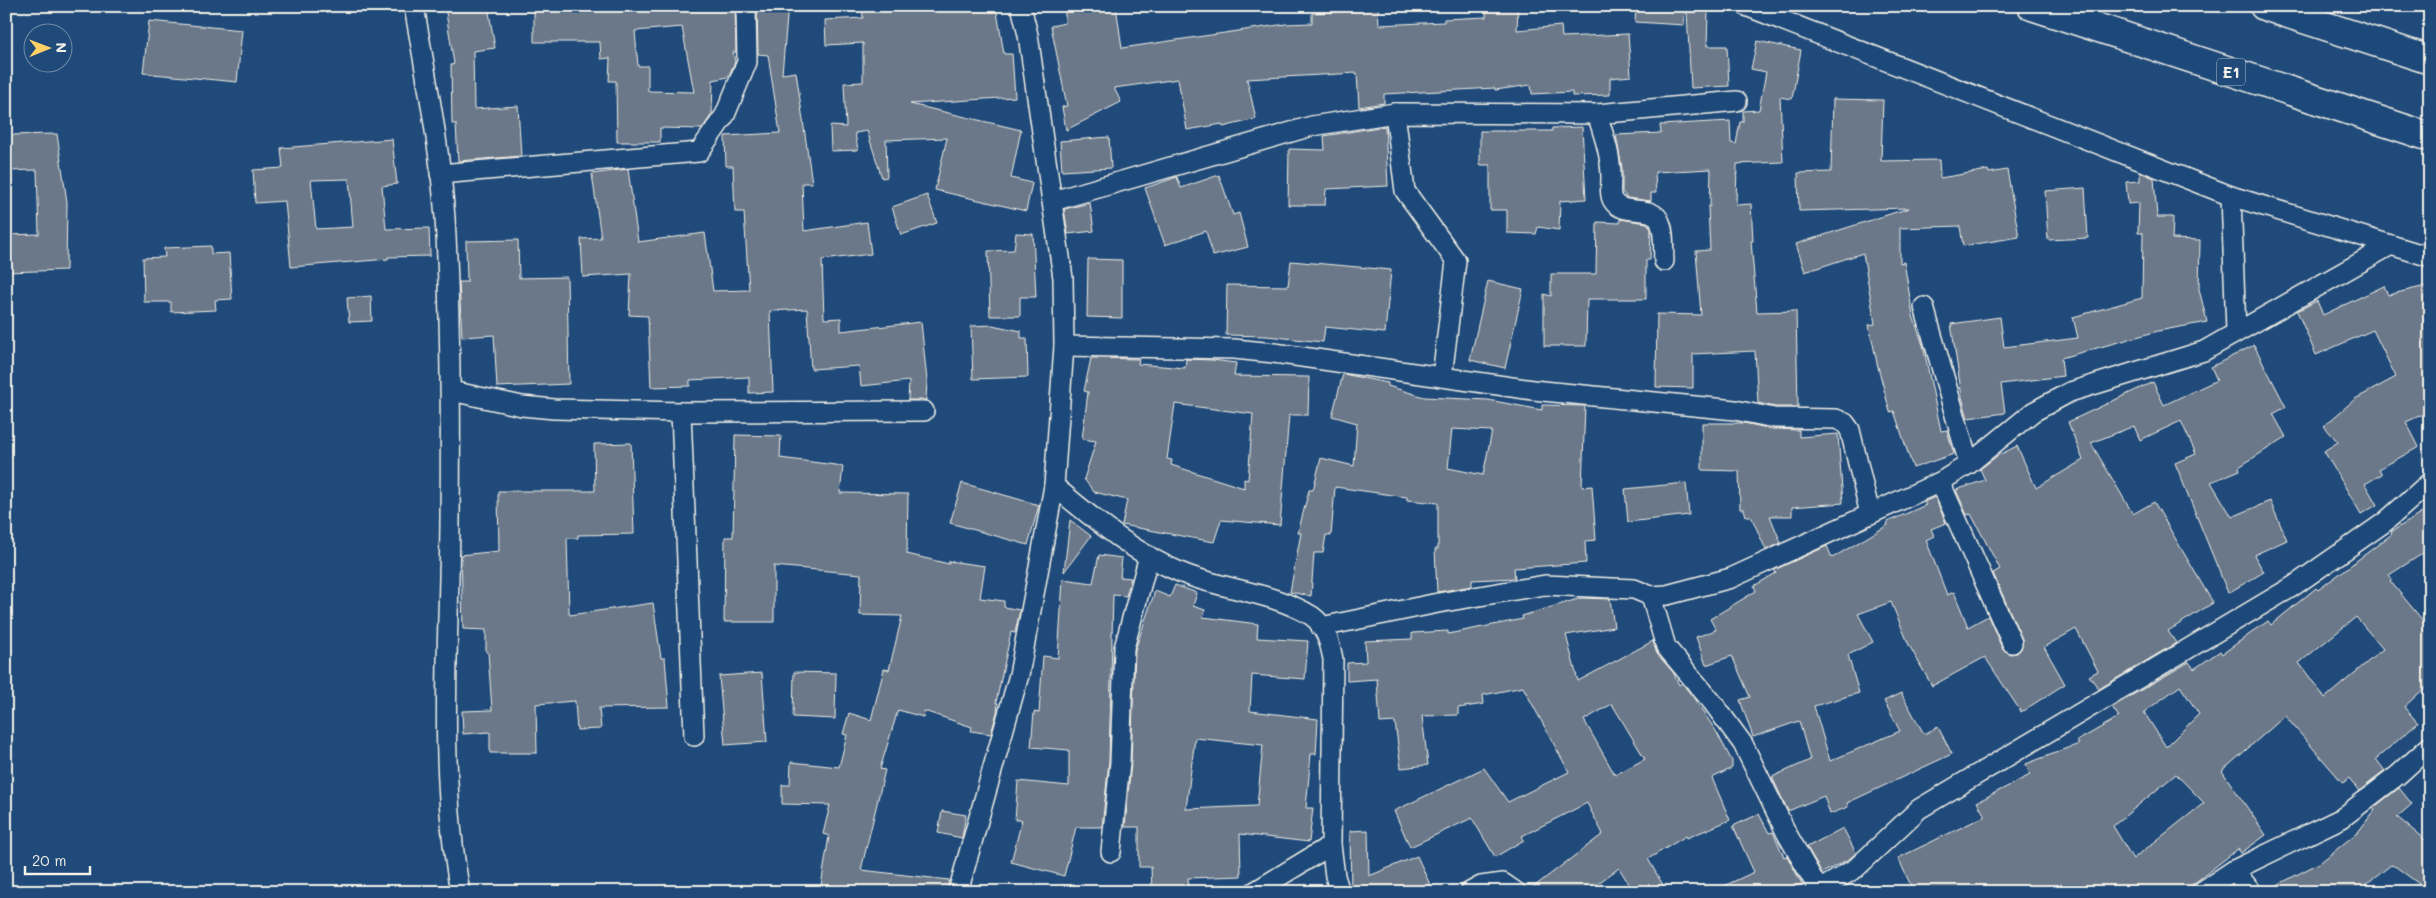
<svg xmlns="http://www.w3.org/2000/svg" width="2436" height="898" font-family="Mali,sans-serif">
<rect width="100%" height="100%" fill="#1f4a7a"/>
<filter id="ink" filterUnits="userSpaceOnUse"><feTurbulence type="fractalNoise" baseFrequency=".02" numOctaves="2"/><feDisplacementMap in="SourceGraphic" scale="10" xChannelSelector="R" yChannelSelector="G"/><feConvolveMatrix kernelMatrix="1 2 1 2 8 2 1 2 1" color-interpolation-filters="sRGB"/></filter>
<g filter="url(#ink)">
<g fill="#6b7889" stroke="#f4f1e8" fill-rule="evenodd">
<polygon points="445,6 488,6 495,48 473,51 474,109 518,106 521,156 458,161 456,124 452,124 451,65 454,64"/>
<path d="M534,6H735L736,52H733L735,62L728,77L713,80L712,114L702,129L660,128V142H617L616,81H609L610,58L601,59L600,42H534ZM682,27L694,92L648,91V66H638L635,31Z"/>
<polygon points="757,6 788,6 782,74 796,72 812,183 802,183 804,231 867,222 871,254 822,260 824,319 841,318 841,331 921,322 927,381 926,400 908,400 909,381 861,386 859,366 811,369 807,309 770,311 773,392 749,393 749,377 690,380 690,386 651,387 648,316 629,315 631,274 583,277 581,239 601,238 592,174 628,169 638,242 705,233 713,291 749,290 744,212 735,212 733,166 726,166 725,136 780,133 768,55 758,54"/>
<polygon points="862,6 996,6 1004,54 1012,54 1015,97 910,104 1021,130 1011,178 1032,183 1026,211 935,190 947,138 886,140 887,177 882,178 867,131 855,133 858,150 831,151 830,126 846,127 844,83 863,82 863,43 826,45 825,20 863,18"/>
<polygon points="1065,6 1116,6 1122,48 1286,24 1312,23 1312,13 1355,11 1354,7 1378,6 1379,25 1444,22 1444,19 1486,17 1486,6 1518,6 1517,30 1561,26 1562,37 1628,34 1631,76 1610,78 1610,95 1572,96 1572,92 1532,94 1531,85 1495,90 1495,88 1384,94 1384,103 1359,107 1357,73 1247,79 1256,119 1223,127 1222,124 1187,130 1178,79 1114,88 1121,102 1066,130 1062,107 1067,106 1051,26 1065,23"/>
<polygon points="1636,6 1685,8 1684,25 1635,22"/>
<polygon points="1687,12 1708,12 1707,46 1727,46 1729,86 1691,88"/>
<polygon points="149,21 242,30 237,82 143,73"/>
<polygon points="1757,41 1801,50 1792,99 1780,97 1783,162 1737,164 1736,205 1751,204 1753,241 1751,241 1757,312 1796,311 1798,407 1775,407 1758,403 1755,351 1693,354 1693,388 1656,387 1657,314 1701,315 1696,251 1710,250 1708,207 1710,206 1711,169 1655,172 1656,193 1651,193 1651,201 1627,198 1622,192 1622,168 1616,135 1661,133 1660,125 1730,121 1731,143 1736,144 1740,122 1743,122 1743,111 1759,110 1766,72 1751,69"/>
<polygon points="1833,99 1883,100 1881,161 1939,160 1940,178 1988,170 1989,173 2007,170 2019,237 1963,246 1960,226 1900,228 1900,263 1904,262 1913,316 1923,345 1941,431 1947,430 1954,454 1913,468 1894,411 1890,412 1877,363 1869,325 1875,324 1863,253 1805,272 1796,244 1909,208 1799,211 1798,173 1831,172"/>
<polygon points="1385,126 1388,186 1326,189 1325,205 1288,205 1289,149 1325,150 1324,136"/>
<polygon points="1582,127 1586,199 1560,201 1559,230 1538,227 1536,234 1507,233 1507,210 1490,210 1490,165 1480,165 1480,131 1552,131 1552,128"/>
<polygon points="57,134 67,202 66,270 6,272 6,235 39,234 37,170 6,171 6,135"/>
<polygon points="1109,137 1111,168 1062,171 1060,141"/>
<path d="M392,139L397,184L382,186L386,229L429,228L430,256L388,257V259L291,267L285,201L255,203L253,170L283,168L281,148ZM349,179L353,227L316,229L311,180Z"/>
<polygon points="2140,172 2154,178 2157,217 2173,217 2172,239 2200,240 2199,289 2207,322 2158,331 2061,358 2063,376 2001,384 2005,413 1968,418 1962,397 1951,324 2000,317 2004,347 2078,338 2073,317 2142,298 2143,233 2138,233 2139,203 2128,204 2126,182 2140,181"/>
<polygon points="1219,175 1233,215 1239,213 1248,247 1213,256 1206,231 1165,245 1145,188 1177,177 1181,188"/>
<polygon points="2085,188 2088,238 2048,240 2045,191"/>
<polygon points="927,195 937,223 901,235 892,207"/>
<polygon points="1090,203 1094,231 1068,234 1064,209"/>
<polygon points="1620,219 1647,223 1651,229 1650,260 1646,260 1646,299 1587,299 1586,346 1544,346 1544,294 1551,296 1551,274 1596,274 1597,222 1620,223"/>
<polygon points="1016,233 1033,234 1036,297 1020,297 1020,316 990,316 988,251 1014,250"/>
<polygon points="518,240 519,278 567,277 569,384 497,387 494,335 462,337 459,282 467,282 466,241"/>
<polygon points="211,246 211,254 229,253 232,299 215,300 216,310 171,312 171,302 144,302 143,258 165,257 164,248"/>
<polygon points="1088,259 1122,260 1122,318 1087,317"/>
<polygon points="1291,261 1391,270 1385,333 1325,327 1323,342 1267,336 1226,335 1227,285 1288,286"/>
<polygon points="1488,281 1523,289 1505,368 1470,360"/>
<polygon points="2430,285 2430,411 2406,422 2419,447 2379,469 2382,474 2365,484 2377,505 2361,514 2324,451 2338,442 2324,426 2355,399 2396,377 2373,330 2316,355 2297,311 2317,301 2323,315 2384,286 2388,295"/>
<polygon points="371,296 372,321 349,322 347,298"/>
<polygon points="992,325 1021,331 1021,338 1027,338 1028,377 973,379 971,326"/>
<polygon points="2254,345 2286,407 2273,414 2286,437 2239,467 2240,470 2211,482 2232,517 2270,501 2287,540 2254,555 2264,572 2228,593 2175,463 2196,454 2181,421 2140,440 2134,426 2091,443 2133,514 2154,502 2213,603 2168,631 2176,643 2099,689 2089,676 2098,671 2076,629 2044,647 2065,684 2021,712 1985,657 1932,686 1909,645 1891,602 1858,614 1873,642 1848,655 1859,693 1814,706 1830,761 1900,731 1884,701 1901,693 1924,734 1938,727 1952,754 1847,803 1848,807 1830,814 1824,796 1788,811 1772,777 1810,760 1799,721 1753,737 1740,700 1750,697 1732,656 1706,665 1696,637 1716,630 1710,619 1756,591 1754,586 1776,573 1774,570 1827,546 1832,558 1888,525 1887,522 1926,505 1924,502 1935,497 1946,523 1931,529 1934,536 1926,540 1947,595 1954,592 1968,627 1988,616 2002,648 2010,654 2017,653 2021,649 2022,639 1993,573 2000,569 1971,514 1967,515 1956,490 1985,480 1980,469 1997,456 2017,446 2036,488 2083,460 2068,422 2153,382 2164,405 2217,380 2211,367"/>
<path d="M1091,358L1139,359L1138,364L1185,368L1186,359L1212,360L1236,363L1234,376L1309,377L1308,415H1289L1280,525L1221,520L1214,542L1122,525L1127,500L1094,492L1084,479L1096,441L1082,439L1088,392L1084,391ZM1175,404L1253,414L1248,480L1244,479V488L1171,465L1172,460L1167,459Z"/>
<path d="M1343,374L1388,383V386L1424,397L1488,400L1542,410V405L1585,406L1582,487L1592,486L1596,540L1585,541L1586,563L1514,568L1515,578L1472,580V586L1437,592L1435,549H1438V503L1407,500V497L1335,487L1331,536L1326,535L1323,553H1314L1311,596L1290,592L1301,533H1298L1309,490H1313L1321,458L1354,466L1357,423L1332,416ZM1452,429L1492,431L1483,475L1448,468Z"/>
<polygon points="1702,423 1744,423 1772,429 1799,430 1799,437 1838,434 1843,503 1792,507 1792,516 1770,516 1781,543 1766,550 1751,516 1746,516 1744,509 1740,509 1739,471 1702,470"/>
<polygon points="735,435 781,436 780,458 843,466 840,493 908,494 907,554 949,564 949,561 985,566 980,598 1004,601 1004,607 1020,610 1015,633 1011,632 996,703 998,703 997,712 991,734 971,731 972,727 924,711 923,717 898,710 880,769 885,770 861,870 949,880 947,892 820,892 829,836 823,834 830,805 782,804 782,785 790,785 791,762 839,767 847,735 843,734 849,713 871,720 884,669 889,670 902,616 860,615 861,574 774,566 774,622 724,622 725,537 733,537"/>
<polygon points="631,443 634,534 578,535 578,538 567,538 569,612 570,615 653,603 661,658 665,658 669,707 599,708 601,729 577,730 575,701 536,704 537,753 490,753 490,732 463,734 462,711 492,710 488,652 486,652 486,630 463,629 461,555 499,551 498,491 595,491 594,444"/>
<polygon points="962,483 1039,505 1028,545 950,523"/>
<polygon points="1686,483 1689,515 1628,522 1625,489"/>
<path d="M2430,508V549L2389,575L2392,579L2390,581L2430,629V683L2404,707L2418,723L2376,759L2385,771L2359,791L2349,778L2343,783L2285,716L2222,771L2266,835L2241,853L2238,849L2183,892H1914L1898,858L1985,816L1977,802L2030,775L2026,764L2079,744L2077,741L2119,717L2112,707L2189,662L2194,669L2220,651L2222,654L2268,621L2271,625L2316,588L2318,590L2392,534L2391,532ZM2356,617L2383,649L2325,698L2299,663ZM2180,686L2199,714L2166,747L2144,712ZM2176,774L2204,803L2133,859L2113,826Z"/>
<polygon points="1070,520 1091,536 1064,572"/>
<polygon points="1099,555 1122,558 1120,577 1131,578 1126,596 1113,595 1109,761 1102,827 1076,827 1064,876 1011,862 1022,820 1015,820 1018,781 1069,786 1069,750 1031,747 1034,712 1039,713 1043,656 1058,658 1063,579 1093,583"/>
<path d="M1175,585L1197,593L1193,606L1205,610L1203,617L1258,624L1257,638L1308,641L1305,679L1252,675L1250,711L1318,719L1316,754H1311L1306,808H1313L1309,842L1240,834L1241,876L1188,878L1189,892H1152L1151,867H1139V827H1125L1131,763L1135,650L1155,591L1170,597ZM1195,738L1263,745L1257,806L1186,809Z"/>
<path d="M1581,598L1610,599L1614,627L1566,635L1578,681L1653,641L1657,654L1673,672L1679,685L1682,683L1693,697L1716,731L1732,761V768L1712,778L1730,820L1687,838L1686,836L1648,859L1667,892H1634L1619,868L1586,892H1527L1603,834L1587,803L1522,836L1524,840L1495,857L1472,818L1410,847L1394,811L1484,768L1508,802L1569,772L1523,687L1483,695L1484,704L1458,708V715L1422,716L1428,765L1401,768L1395,722L1380,723L1377,679L1347,681V663L1366,662L1365,641L1412,639V633L1448,631V634L1523,619L1522,616ZM1612,704L1645,759L1615,775L1584,720Z"/>
<polygon points="794,672 836,673 835,719 793,717"/>
<polygon points="762,673 767,742 725,745 719,676"/>
<polygon points="2399,788 2412,804 2397,817 2430,844 2430,892 2392,864 2366,885 2371,892 2264,892 2321,862 2358,832 2375,810 2373,808"/>
<polygon points="942,811 966,815 962,838 938,833"/>
<polygon points="1759,814 1769,833 1773,832 1784,857 1787,856 1802,884 1784,892 1711,892 1754,872 1733,826"/>
<polygon points="1843,828 1856,853 1849,859 1822,873 1807,847"/>
<polygon points="1368,830 1369,876 1417,856 1431,887 1420,892 1351,892 1350,831"/>
</g>
<g fill="none" stroke-linecap="round" stroke-linejoin="round">
<g stroke="#f4f1e8" stroke-width="22">
<g id="street">
<path d="M414,6C426,77 440,147 445,218C451,319 451,421 450,522C449,645 438,770 460,892"/>
<polyline points="1746,6 2231,196 2430,257"/>
<polyline points="1395,113 1405,191 1456,261 1442,377"/>
<path d="M1597,114C1604,136 1611,155 1611,178C1611,185 1609,195 1613,201C1623,217 1653,203 1660,222C1665,233 1663,249 1664,261"/>
<polyline points="440,174 699,152 725,115 747,62 746,6"/>
<polyline points="2231,196 2236,331"/>
<polyline points="1053,201 1312,126 1395,113 1597,114 1737,101"/>
<polyline points="1924,307 1969,464"/>
<polyline points="1064,346 1234,349 1274,353 1533,390 1735,410 1774,418 1836,419 1845,423 1850,430 1870,514"/>
<polyline points="451,391 522,406 554,409 681,412 924,411"/>
<polyline points="681,412 694,736"/>
<polyline points="1940,482 2012,643"/>
<path d="M1054,486C1095,520 1132,552 1182,573C1224,590 1273,592 1312,616C1326,626 1330,644 1333,659L1331,845L1335,876L1340,892"/>
<polyline points="1651,596 1666,647 1713,703 1743,744 1787,834 1819,890"/>
<polyline points="1321,627 1438,603 1545,585 1634,589 1651,596 1667,595 1731,578 1940,482 1969,464 2033,412 2070,392 2204,351 2391,245"/>
<polyline points="1111,852 1120,762 1124,648 1149,556"/>
<polyline points="2234,870 2252,892"/>
<polyline points="958,892 1019,675 1054,486 1064,346 1063,278 1028,35 1021,6"/>
<polyline points="1254,892 1331,845"/>
<polyline points="1470,892 1481,886 1503,883 1516,892"/>
<polyline points="1816,892 1856,868 1919,809 2292,587 2385,522 2430,482"/>
<polyline points="2201,892 2234,870 2342,818 2398,775 2430,746"/>
</g>
</g>
<g stroke="#f4f1e8" stroke-width="31">
<g id="highway">
<polyline points="2032,6 2430,137"/>
<polyline points="2264,6 2430,60"/>
</g>
</g>
<use href="#street" stroke="#1f4a7a" stroke-width="19"/>
<use href="#highway" stroke="#1f4a7a" stroke-width="28"/>
</g>
</g>
<g text-anchor="middle" stroke-width="4" stroke-linejoin="round" paint-order="stroke">
<rect fill="#1f4a7a" stroke="#b4bfc7" stroke-width="1" x="2217" y="58.5" width="28" height="27" rx="4"/>
<g font-size="16" font-weight="bold" fill="#f4f1e8">
<text x="2231" y="78">E1</text>
</g>
</g>
<rect width="2436" height="898" fill="none" stroke="#1f4a7a" stroke-width="25"/>
<rect x="12" y="12" width="2411" height="873" fill="none" stroke="#f4f1e8" stroke-width="2" filter="url(#ink)"/>
<g transform="translate(48 48) rotate(89)"><circle r="24" fill="#1f4a7a" stroke="#748da6"/>
<path d="M0-4L9 19L0 12L-9 19Z" fill="#ffd166"/>
<text y="-8" font-size="14" font-weight="bold" text-anchor="middle" fill="#f4f1e8">N</text>
</g>
<path d="M25 866v8h65v-8" fill="none" stroke="#f4f1e8" stroke-width="2.5"/>
<text x="32" y="866" font-size="15" fill="#f4f1e8" stroke="#1f4a7a" stroke-width="4" paint-order="stroke">20 m</text>
</svg>
